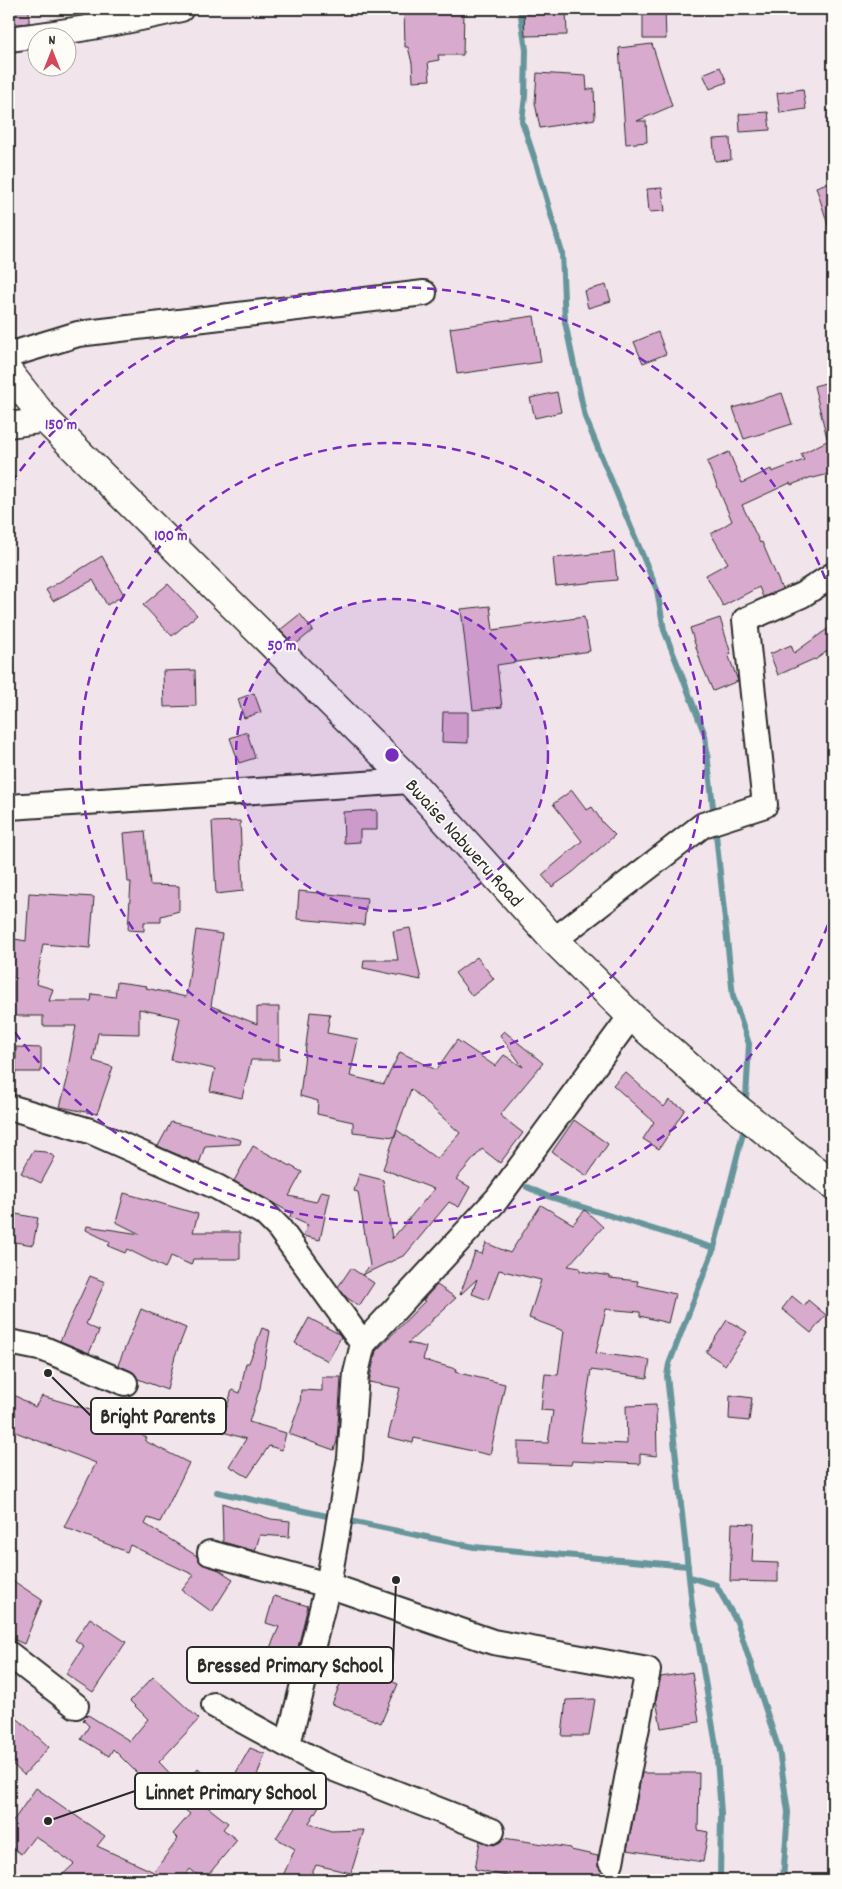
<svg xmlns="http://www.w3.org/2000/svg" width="842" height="1889" font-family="Dekko,sans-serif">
<rect width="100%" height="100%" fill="#f2e4eb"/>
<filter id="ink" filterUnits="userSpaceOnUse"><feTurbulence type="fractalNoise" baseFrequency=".02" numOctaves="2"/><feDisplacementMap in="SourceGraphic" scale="10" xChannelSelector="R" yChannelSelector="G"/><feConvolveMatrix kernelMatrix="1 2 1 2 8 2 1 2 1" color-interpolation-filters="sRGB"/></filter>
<g filter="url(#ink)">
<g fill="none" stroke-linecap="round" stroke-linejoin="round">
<g stroke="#66969b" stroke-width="6">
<polyline points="520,9 526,50 525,96 522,121 537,166 562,253 565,322 585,417 657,590 664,630 705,735 714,816"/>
<polyline points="715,825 733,996 749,1044 746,1098"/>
<polyline points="527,1187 547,1196 714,1248"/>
<polyline points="217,1492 327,1516"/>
<polyline points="345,1520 474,1547 688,1566"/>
<polyline points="689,1577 716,1585 737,1622 779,1750 788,1812 783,1880"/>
<polyline points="720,1880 721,1813 716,1745 692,1605 667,1376 669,1364 714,1248 744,1129"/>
</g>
</g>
<g fill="#d8abce" stroke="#2b2b2b">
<polygon points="9,9 29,9 29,23 9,25"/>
<polygon points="404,9 464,9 463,55 438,55 439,60 428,62 430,80 413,81 412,63 408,47 405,47"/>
<polygon points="524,9 566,9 567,35 525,36"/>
<polygon points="643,9 665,9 666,39 643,39"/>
<polygon points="652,44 672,106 637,121 646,121 647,142 626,144 619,48"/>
<polygon points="720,67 727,82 710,89 703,74"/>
<polygon points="537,73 586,76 587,90 594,88 595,119 540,128 535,103"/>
<polygon points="803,89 806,109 780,113 777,93"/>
<polygon points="768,112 770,130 740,132 739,114"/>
<polygon points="730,138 731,160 715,161 713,139"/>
<polygon points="833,181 833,231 830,231 816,187"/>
<polygon points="662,188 665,211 649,212 647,189"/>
<polygon points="606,285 611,301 588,308 584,291"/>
<polygon points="534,316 541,362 457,374 450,328"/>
<polygon points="658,332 666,354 643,363 634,342"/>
<polygon points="833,381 833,437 827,438 814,386"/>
<polygon points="557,392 561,412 535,418 530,398"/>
<polygon points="782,393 792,424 744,439 733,408"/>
<polygon points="833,438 833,473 813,478 812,477 791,485 790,483 742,505 760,543 762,542 782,589 763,597 759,587 723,606 706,575 728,563 711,534 732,521 707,462 729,452 742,483 771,469 772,472 804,460 801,454"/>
<polygon points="614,552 617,580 556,586 553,558"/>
<polygon points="102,556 124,595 107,605 93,580 53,601 46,590"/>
<polygon points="168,584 197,615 172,636 143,605"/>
<polygon points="490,606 493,630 584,617 590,651 497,665 502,707 473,710 461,609"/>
<polygon points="300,614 313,630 295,645 280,630"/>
<polygon points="720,618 731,654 728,654 738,681 713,691 701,663 690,628"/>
<polygon points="833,625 833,647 815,660 814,659 778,675 770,654 791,645 794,653"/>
<polygon points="195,670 196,706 164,707 163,671"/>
<polygon points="254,693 261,712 244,718 238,699"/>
<polygon points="443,712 468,712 468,743 442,742"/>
<polygon points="247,732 255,758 239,763 230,738"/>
<polygon points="572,790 587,810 592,807 603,823 615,835 573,872 552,887 542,875 582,841 553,804"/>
<polygon points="377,810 377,830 360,830 360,842 344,843 343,812"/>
<polygon points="240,821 243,891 216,894 212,822"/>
<polygon points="145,831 150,885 179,886 179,911 161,916 161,922 144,922 144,931 128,930 131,882 128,882 124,833"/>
<polygon points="299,891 367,898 364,925 297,919"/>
<polygon points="29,893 94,897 90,948 43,944 36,984 53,989 49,1001 91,1001 92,994 115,997 117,982 147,986 146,988 186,997 196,930 222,934 211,1006 257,1024 257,1007 279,1007 279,1060 251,1060 242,1098 210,1091 215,1069 171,1060 180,1018 139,1009 139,1034 98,1033 93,1061 113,1067 97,1114 60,1107 69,1073 67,1073 76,1026 43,1026 43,1016 12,1016 12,974 9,973 9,938 26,941"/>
<polygon points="410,928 421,980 363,968 364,960 398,960 393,931"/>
<polygon points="477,957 494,979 472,996 455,973"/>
<polygon points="310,1012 330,1014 327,1033 358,1039 350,1076 384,1084 400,1052 436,1070 457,1040 495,1066 504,1055 523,1067 500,1035 504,1031 543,1063 500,1115 523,1133 500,1163 482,1149 456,1179 470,1187 459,1207 449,1202 405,1255 362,1275 370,1266 358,1192 354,1191 359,1174 383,1180 392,1239 434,1189 383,1169 397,1130 437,1159 460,1133 411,1089 394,1137 353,1132 353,1122 317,1114 318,1101 300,1096"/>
<polygon points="16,1047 41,1048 41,1072 16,1072"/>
<polygon points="625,1072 664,1107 669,1100 685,1109 659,1149 643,1139 654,1122 613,1085"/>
<polygon points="574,1120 608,1144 587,1176 552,1152"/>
<polygon points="171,1122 241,1140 240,1144 205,1146 199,1164 158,1146"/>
<polygon points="253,1146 302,1172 289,1196 316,1202 321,1191 330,1193 320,1240 303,1236 308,1225 290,1217 291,1213 234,1181"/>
<polygon points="33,1151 46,1152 55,1157 41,1183 21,1173"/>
<polygon points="124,1193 198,1214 193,1232 240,1232 240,1259 193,1259 191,1265 171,1256 165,1268 127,1249 125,1253 108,1246 110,1242 86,1230 87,1226 140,1234 116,1222"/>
<polygon points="541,1205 573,1224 585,1210 603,1227 568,1266 580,1268 580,1271 610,1276 610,1278 638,1281 637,1285 675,1294 668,1323 640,1316 640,1312 606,1309 596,1353 650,1360 647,1378 591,1370 580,1442 627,1444 626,1406 656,1405 657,1456 640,1454 640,1464 572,1461 571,1465 518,1463 518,1442 548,1443 553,1411 541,1410 545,1374 558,1375 564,1331 529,1318 541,1280 499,1270 488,1300 472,1294 477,1279 460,1295 475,1252 482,1254 486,1243 510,1253"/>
<polygon points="10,1213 38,1218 33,1245 9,1241"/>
<polygon points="351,1268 374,1283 359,1306 346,1297 338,1287"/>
<polygon points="90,1276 105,1282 86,1324 99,1331 89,1353 60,1341"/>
<polygon points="437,1285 456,1298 434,1318 433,1318 432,1321 408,1343 426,1347 423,1360 456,1369 455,1372 505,1384 490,1455 414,1438 413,1443 388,1437 400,1388 369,1382 376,1351 425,1301 423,1300"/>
<polygon points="792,1296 804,1306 808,1300 826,1315 811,1333 782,1309"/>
<polygon points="141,1309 186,1328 175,1356 167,1390 138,1379 131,1371 118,1365"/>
<polygon points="309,1318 339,1334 341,1337 328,1361 295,1343"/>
<polygon points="727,1320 747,1332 725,1365 706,1352"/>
<polygon points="262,1328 270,1331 260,1388 249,1422 286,1433 282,1450 269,1446 248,1477 229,1466 246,1439 220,1431 232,1390 240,1393 246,1363 249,1363"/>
<polygon points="322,1377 341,1377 337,1441 334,1450 289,1434 300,1404 301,1390 322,1391"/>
<polygon points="9,1392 35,1407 42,1396 97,1412 147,1438 145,1441 189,1463 160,1522 148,1518 145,1524 197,1556 201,1563 219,1570 233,1579 212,1612 182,1590 194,1575 130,1545 127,1552 64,1527 96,1463 18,1433 9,1427"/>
<polygon points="730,1395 752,1398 749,1421 729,1419"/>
<polygon points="222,1503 271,1519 290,1521 289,1537 260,1535 255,1551 223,1542"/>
<polygon points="732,1523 754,1524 752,1562 778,1563 778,1582 730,1581"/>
<polygon points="9,1578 42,1600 24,1644 9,1637"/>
<polygon points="274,1596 308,1606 289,1684 260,1671 279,1627 266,1623"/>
<polygon points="90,1618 126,1642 93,1692 66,1674 84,1646 75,1640"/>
<polygon points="348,1664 398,1684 381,1723 332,1704"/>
<polygon points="692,1672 699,1722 661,1728 656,1699 661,1677"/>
<polygon points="153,1677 199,1719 159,1762 182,1786 198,1768 220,1788 205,1805 228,1823 223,1829 237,1840 204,1880 190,1869 182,1880 57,1880 74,1864 35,1836 21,1854 9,1845 9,1827 36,1788 105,1836 97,1846 154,1872 178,1839 173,1834 190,1814 150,1780 147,1783 113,1749 109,1756 81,1739 89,1726 83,1720 88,1715 130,1741 148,1719 130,1701"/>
<polygon points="595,1699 589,1736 562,1736 566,1700"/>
<polygon points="9,1711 49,1747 24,1775 9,1761"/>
<polygon points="250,1748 265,1754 250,1794 229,1785"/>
<polygon points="642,1773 699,1773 698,1830 708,1832 703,1862 627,1850"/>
<polygon points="300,1800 319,1806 309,1823 331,1831 364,1830 351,1873 316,1865 309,1880 281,1880 295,1849 276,1838"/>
<polygon points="503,1838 571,1848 571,1850 598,1856 598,1867 604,1874 603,1880 524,1880 475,1869 480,1841 494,1845 500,1842"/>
</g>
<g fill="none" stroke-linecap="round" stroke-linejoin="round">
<g stroke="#2b2b2b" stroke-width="28">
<g id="minor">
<path d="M9,39C67,32 123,23 181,9"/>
<polyline points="9,355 78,334 424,293"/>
<polyline points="9,425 46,420"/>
<polyline points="9,807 410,781"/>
<polyline points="554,940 703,825 765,805 745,620 802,595 833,575"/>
<polyline points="9,1107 90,1131 217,1187 264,1213 279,1228 363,1344 497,1199 631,1016"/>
<polyline points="9,1342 44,1349 125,1383"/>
<polyline points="210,1553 328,1585 493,1642 648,1670 611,1862"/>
<polyline points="9,1654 76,1706"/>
<polyline points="214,1705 322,1764 492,1831"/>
<polyline points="288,1744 328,1585 350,1458 356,1373 363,1344"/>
</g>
</g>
<g stroke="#2b2b2b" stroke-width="31">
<polyline id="secondary" points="9,373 46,420 410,781 554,940 631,1016 730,1103 833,1185"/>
</g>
<use href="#minor" stroke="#fdfcf7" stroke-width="24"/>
<use href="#secondary" stroke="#fdfcf7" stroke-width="28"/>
</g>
</g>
<circle cx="392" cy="755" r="156" fill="#7b2cbf" fill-opacity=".12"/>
<g fill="none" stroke="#7b2cbf" stroke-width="2.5" stroke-dasharray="9 6">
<circle cx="392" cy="755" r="156"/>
<circle cx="392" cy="755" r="312"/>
<path d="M833 911A468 468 0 0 1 11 1027M11 483A468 468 0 0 1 833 599"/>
</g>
<g text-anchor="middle" stroke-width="4" stroke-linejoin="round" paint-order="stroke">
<g font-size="20" fill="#2b2b2b" stroke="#fdfcf7">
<text transform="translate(465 842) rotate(48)" y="7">Bwaise Nabweru Road</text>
</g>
</g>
<circle cx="392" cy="755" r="8" fill="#7b2cbf" stroke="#fdfcf7" stroke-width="2.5"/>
<g font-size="15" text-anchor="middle" font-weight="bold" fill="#7b2cbf" stroke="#fdfcf7" stroke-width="4" stroke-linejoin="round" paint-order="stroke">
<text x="61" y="429">150 m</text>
<text x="171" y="540">100 m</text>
<text x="282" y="650">50 m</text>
</g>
<path fill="none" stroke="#2b2b2b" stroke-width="2" d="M48 1373L91 1416M396 1580L393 1665M48 1821L135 1791"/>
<g fill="#2b2b2b" stroke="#fdfcf7" stroke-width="2">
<circle cx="48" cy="1373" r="5"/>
<circle cx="396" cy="1580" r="5"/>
<circle cx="48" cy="1821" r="5"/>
</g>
<g fill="#fdfcf7" stroke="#2b2b2b" stroke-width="2">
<rect x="91" y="1398" width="135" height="36" rx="5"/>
<rect x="187" y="1647" width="206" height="36" rx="5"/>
<rect x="135" y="1773" width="191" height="36" rx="5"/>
</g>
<g font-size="21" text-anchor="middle" font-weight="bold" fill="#2b2b2b">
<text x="158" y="1423">Bright Parents</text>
<text x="290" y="1672">Bressed Primary School</text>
<text x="231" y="1799">Linnet Primary School</text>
</g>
<rect width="842" height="1889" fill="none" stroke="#fdfcf7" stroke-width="30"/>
<rect x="15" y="15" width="812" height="1859" fill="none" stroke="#2b2b2b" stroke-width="2" filter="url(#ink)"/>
<g transform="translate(52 52)"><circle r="24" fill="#fdfcf7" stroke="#a9a8a5"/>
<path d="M0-4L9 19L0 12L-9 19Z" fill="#d1495b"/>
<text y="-8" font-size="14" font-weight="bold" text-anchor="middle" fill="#2b2b2b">N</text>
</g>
</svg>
